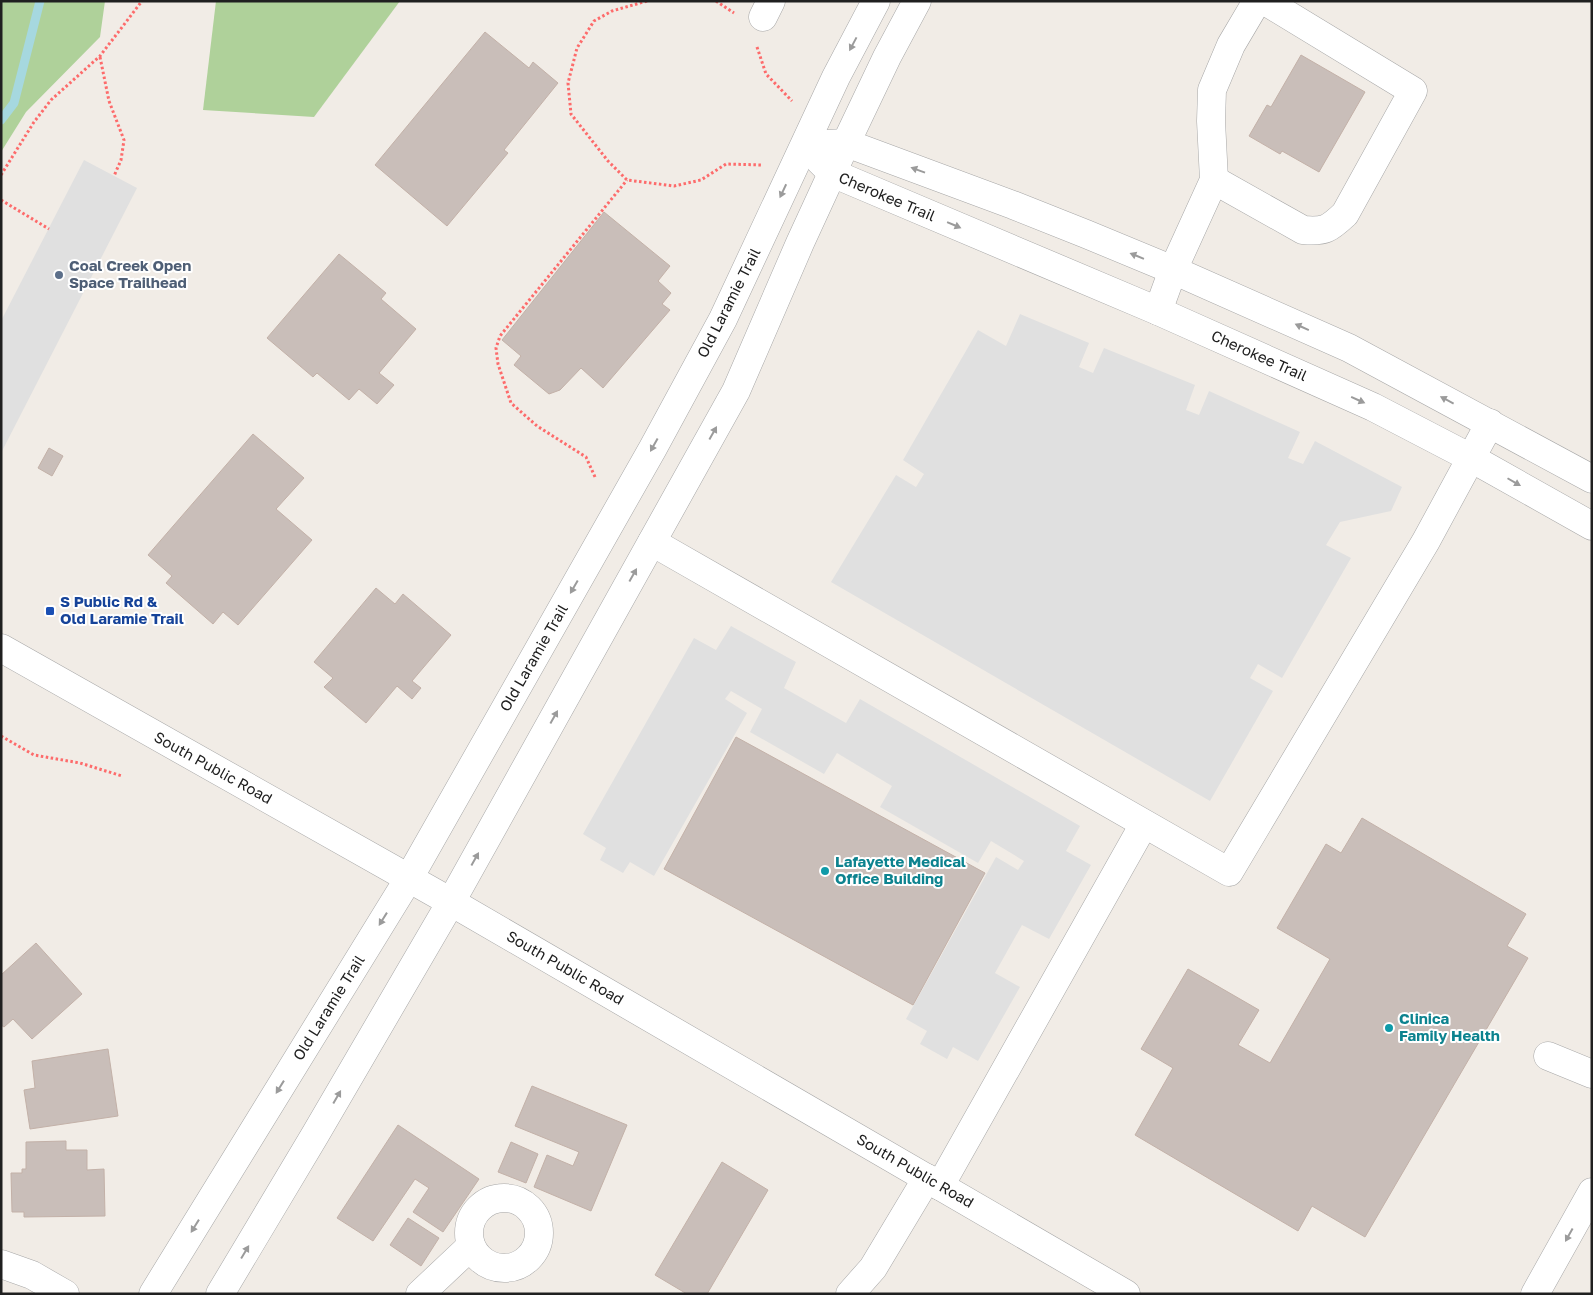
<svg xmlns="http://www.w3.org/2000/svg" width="1593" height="1295" font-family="'Golos Text',sans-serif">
<rect width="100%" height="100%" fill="#f1ece6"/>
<g fill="#afd19a">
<polygon points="1,1 105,1 100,37 26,112 1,152"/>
<polygon points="216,1 400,1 314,117 203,110"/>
</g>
<g fill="#e0e0e0">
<polygon points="84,160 137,188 1,453 1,321"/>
<polygon points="1020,314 1089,343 1079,367 1093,373 1104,348 1195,385 1186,410 1199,415 1209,391 1300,432 1288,458 1303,464 1315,441 1402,487 1391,511 1340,522 1326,545 1351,558 1282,678 1258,664 1250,678 1273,691 1210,801 831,582 896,475 916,487 924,474 903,460 978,330 1006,346"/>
<polygon points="731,626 796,662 784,688 846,723 860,699 1080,826 1066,851 1091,865 1049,939 1022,925 995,973 1020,987 978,1061 953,1047 947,1059 920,1044 927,1031 906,1019 996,857 1018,870 1024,861 991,841 978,863 880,807 892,786 837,753 824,774 750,732 762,709 731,691 725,699 747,713 654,876 630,862 623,873 600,860 606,848 583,834 694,638 716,650"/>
</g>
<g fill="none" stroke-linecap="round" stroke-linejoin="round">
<polyline stroke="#a6d8df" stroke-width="9" points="1,120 14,103 40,1"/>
</g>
<g fill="#c9beb9" stroke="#c3b1a8">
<polygon points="485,32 529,68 533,62 558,83 504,150 508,153 447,226 375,165"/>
<polygon points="1301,55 1365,92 1319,172 1282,151 1280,154 1249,136 1267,105 1271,107"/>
<polygon points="604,212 670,266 658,281 671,293 662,304 670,310 603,388 581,368 560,390 549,394 514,365 521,356 502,340"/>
<polygon points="339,254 386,293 381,299 416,329 379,373 394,385 377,404 359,389 349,400 317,373 313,377 267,338"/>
<polygon points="253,434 304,478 276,509 312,540 238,625 223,612 213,624 166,583 172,576 148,555"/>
<polygon points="49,448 63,456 52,476 38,468"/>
<polygon points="376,588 395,604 403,594 451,635 412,681 421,688 412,699 397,686 366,723 324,687 333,678 314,662"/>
<polygon points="736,737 985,873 913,1005 664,869"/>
<polygon points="1362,818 1526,914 1507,946 1528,958 1365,1237 1312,1206 1298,1231 1135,1135 1173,1068 1141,1049 1188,969 1259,1010 1238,1045 1270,1063 1330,959 1277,928 1326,844 1341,853"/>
<polygon points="36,943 82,994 32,1039 13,1019 4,1027 1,1025 1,975"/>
<polygon points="108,1049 118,1116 30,1129 24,1090 35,1088 32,1061"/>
<polygon points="532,1086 627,1125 591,1211 534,1187 547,1155 573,1166 579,1152 515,1126"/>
<polygon points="398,1125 479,1179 443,1232 413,1212 429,1188 415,1179 373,1241 337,1218"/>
<polygon points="66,1141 66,1150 87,1150 87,1170 104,1169 105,1216 24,1217 24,1212 12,1212 11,1173 22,1173 22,1169 26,1169 26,1142"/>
<polygon points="511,1142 538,1154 526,1183 498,1172"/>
<polygon points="722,1162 768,1190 707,1294 687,1294 655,1275"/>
<polygon points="408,1218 439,1238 421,1266 390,1245"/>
</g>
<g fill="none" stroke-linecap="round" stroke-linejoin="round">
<g stroke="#a7a7a7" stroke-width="29">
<g id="minor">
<polyline points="763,17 771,1"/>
<polyline points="827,144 846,143 1013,205 1086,234 1173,270 1349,348 1592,479"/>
<polyline points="820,161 832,173 1158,311 1373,407 1471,458 1592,526"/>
<path d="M1214,180L1303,230C1325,232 1329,229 1345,214L1413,91L1265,1"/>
<polyline points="1158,311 1173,270 1214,180 1211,121 1212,90 1231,45 1257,1"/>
<polyline points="652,542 1229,872 1426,541 1490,423"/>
<polyline points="1,648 451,902 1126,1294"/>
<polyline points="1548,1056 1592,1074"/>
<polyline points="940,1186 1144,824"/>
<circle cx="504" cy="1233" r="35"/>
<polyline points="1,1264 32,1275 65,1294"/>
<polyline points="153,1294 409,878 653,448 723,319 836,77 876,1"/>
<polyline points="220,1294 315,1135 451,902 736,391 800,243 846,143 887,57 917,1"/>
<polyline points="420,1294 471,1246"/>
<polyline points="850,1294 873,1268 927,1178"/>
<polyline points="1535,1294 1592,1192"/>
</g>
</g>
<g stroke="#fd6b6b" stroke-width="3" stroke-dasharray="2.5 2.5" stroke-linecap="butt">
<polyline points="647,1 612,11 594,21 577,48 568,83 571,114 608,161 627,180 674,186 701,180 726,164 763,165"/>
<polyline points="716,1 734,13"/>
<polyline points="757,47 766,74 792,101"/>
<polyline points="100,57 109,101 124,140 121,160 114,176"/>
<polyline points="1,175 34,122 51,100 100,56 142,1"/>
<polyline points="1,200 49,229"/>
<polyline points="595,477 586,457 537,426 511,403 498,364 496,348 500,336 627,180"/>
<polyline points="1,736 34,755 80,763 122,776"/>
</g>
<use href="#minor" stroke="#fff" stroke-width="28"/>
</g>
<defs><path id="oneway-solid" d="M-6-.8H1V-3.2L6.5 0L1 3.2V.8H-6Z" transform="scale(1.25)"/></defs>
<g fill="#9b9b9b">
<use href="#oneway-solid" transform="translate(853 44) rotate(118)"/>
<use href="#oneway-solid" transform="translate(918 170) rotate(-160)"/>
<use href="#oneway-solid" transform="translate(783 191) rotate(115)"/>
<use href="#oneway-solid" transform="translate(954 225) rotate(23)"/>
<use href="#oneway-solid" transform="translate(1137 256) rotate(-158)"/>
<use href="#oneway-solid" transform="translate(1302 327) rotate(-156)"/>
<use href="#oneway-solid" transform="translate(1358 400) rotate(24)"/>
<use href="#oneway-solid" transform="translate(1447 400) rotate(-152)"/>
<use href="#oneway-solid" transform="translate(713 433) rotate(-61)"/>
<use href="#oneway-solid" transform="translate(654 445) rotate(119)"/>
<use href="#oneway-solid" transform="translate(1514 482) rotate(30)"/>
<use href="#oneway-solid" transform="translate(633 575) rotate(-61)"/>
<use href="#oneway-solid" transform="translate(574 587) rotate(120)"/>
<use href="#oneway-solid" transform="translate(554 717) rotate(-61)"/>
<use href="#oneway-solid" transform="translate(475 859) rotate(-61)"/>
<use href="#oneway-solid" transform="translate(383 919) rotate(122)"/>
<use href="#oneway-solid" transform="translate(280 1087) rotate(122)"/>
<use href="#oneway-solid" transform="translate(337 1097) rotate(-60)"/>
<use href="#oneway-solid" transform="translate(195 1226) rotate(122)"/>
<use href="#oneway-solid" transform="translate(1569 1235) rotate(119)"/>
<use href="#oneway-solid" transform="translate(245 1252) rotate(-59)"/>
</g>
<circle fill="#5c6f8a" stroke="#fff" stroke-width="2" cx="59" cy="275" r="5"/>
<rect fill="#1a4fb4" stroke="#fff" stroke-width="2" x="45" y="606" width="10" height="10" rx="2.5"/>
<g fill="#0f9aa8" stroke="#fff" stroke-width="2">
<circle cx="825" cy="871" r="5"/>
<circle cx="1389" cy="1028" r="5"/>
</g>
<g text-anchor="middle" stroke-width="4" stroke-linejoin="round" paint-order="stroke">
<g font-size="15" fill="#202020" stroke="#fff">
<text transform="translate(887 197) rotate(23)" y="5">Cherokee Trail</text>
<text transform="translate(729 303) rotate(-63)" y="5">Old Laramie Trail</text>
<text transform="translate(1259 356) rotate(24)" y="5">Cherokee Trail</text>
<text transform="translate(534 658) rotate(-60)" y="5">Old Laramie Trail</text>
<text transform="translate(213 768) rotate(29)" y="5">South Public Road</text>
<text transform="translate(565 968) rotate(30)" y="5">South Public Road</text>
<text transform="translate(329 1008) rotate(-58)" y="5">Old Laramie Trail</text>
<text transform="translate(915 1171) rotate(30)" y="5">South Public Road</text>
</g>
<g font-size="15" font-weight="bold" fill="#4e5e75" stroke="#fff" text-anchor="start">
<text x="69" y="271">Coal Creek Open<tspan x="69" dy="17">Space Trailhead</tspan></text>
</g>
<g font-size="15" font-weight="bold" fill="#164399" stroke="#fff" text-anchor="start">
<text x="60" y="607">S Public Rd &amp;<tspan x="60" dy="17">Old Laramie Trail</tspan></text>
</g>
<g font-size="15" font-weight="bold" fill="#0d838f" stroke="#fff" text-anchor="start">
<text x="835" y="867">Lafayette Medical<tspan x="835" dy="17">Office Building</tspan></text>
<text x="1399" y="1024">Clinica<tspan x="1399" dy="17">Family Health</tspan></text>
</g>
</g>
<rect width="1593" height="1295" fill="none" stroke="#202020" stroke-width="5"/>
</svg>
